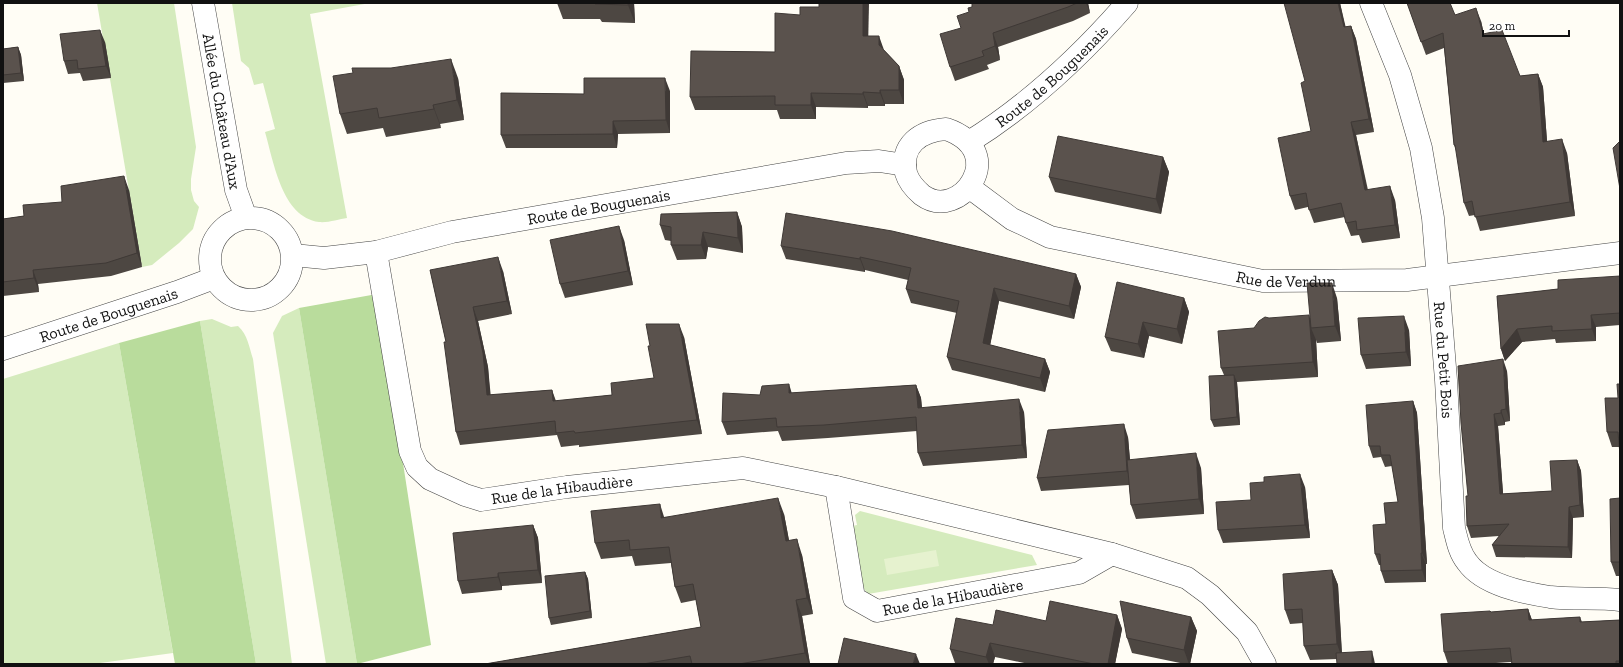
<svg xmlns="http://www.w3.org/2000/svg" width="1623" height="667" font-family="'Zilla Slab',serif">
<rect width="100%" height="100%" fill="#fffdf5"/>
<g fill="#d5ebbd">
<polygon points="97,3 174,3 196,147 191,179 191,190 194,201 199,207 193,229 179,243 152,265 142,267"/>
<path d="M232,3H370L310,14L347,218C339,219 328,223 319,222C282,217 274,163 265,132L275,129L263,83L254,85L249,68L241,61Z"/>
<polygon points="299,308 357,664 326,664 273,333 282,316"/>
<path d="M212,319L231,327L238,326C248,335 249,347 253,359L292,664H256L200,321Z"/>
<polygon points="119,343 173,653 93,664 3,664 3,379"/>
<polygon points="860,511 1032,555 1037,565 868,594 861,585 852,526 857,525 855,515"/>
</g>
<g fill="#b9dc9c">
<polygon points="377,294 431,645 357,664 299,308"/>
<polygon points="200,321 256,664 175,664 119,343"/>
</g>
<polygon fill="#e6f2cf" points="936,550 939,566 887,575 884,559"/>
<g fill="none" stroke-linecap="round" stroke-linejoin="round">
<g stroke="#444" stroke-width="23">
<g id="minor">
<path id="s1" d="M203,3L236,190L246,218"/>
<path id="s2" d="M1371,3L1400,75L1421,148L1433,218L1446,380L1454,528C1457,540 1459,552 1467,562C1483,585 1524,593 1550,597C1573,600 1597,597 1620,600"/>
<path d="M946,129C1011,151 960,223 922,195C915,189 909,183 906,173C900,145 920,131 946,129Z"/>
<path id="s3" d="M969,142C1030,104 1080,57 1127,3"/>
<path id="s4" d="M969,187L1012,219L1050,237L1263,281L1407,280L1620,253"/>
<circle cx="251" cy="259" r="41"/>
<path id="s5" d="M376,252L410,451L417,467L430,479L465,495L481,500L567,487L743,468L836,487L1112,554L1187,578L1210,595L1247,632L1265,664"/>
<path id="s6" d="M293,255L324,258L376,252L452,232L846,163L879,161L905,165"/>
<path id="s7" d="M3,349L177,292L214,278"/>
<path id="s8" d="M836,487L854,598L877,611L1079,573L1112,554"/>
</g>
</g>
<use href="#minor" stroke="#fff" stroke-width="22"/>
</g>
<g fill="#4d4742">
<polygon points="557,3 634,3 635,23 602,22 600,19 563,19"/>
<polygon points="972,3 1088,3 1090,13 1073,21 998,47 1000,60 987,65 989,69 955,81 950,67 961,28 972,7"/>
<polygon points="1340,3 1345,27 1351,26 1356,39 1374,132 1356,135 1368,190 1395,200 1400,238 1362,243 1359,235 1351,236 1346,223 1345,217 1314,223 1308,207 1295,210 1290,196 1311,131 1305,81"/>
<polygon points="1407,3 1481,21 1484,34 1520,76 1538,74 1543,87 1547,141 1567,153 1575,216 1480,231 1475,215 1469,216 1464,203 1457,153 1454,145 1444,48 1426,55"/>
<polygon points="868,36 884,50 899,66 904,80 904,104 885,104 885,106 868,106 868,108 816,107 816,119 780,119 777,110 695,110 690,97 775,52"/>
<polygon points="105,42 111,78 83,81 80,73 68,74 64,61"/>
<polygon points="18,47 21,55 24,81 3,83 3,49"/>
<polygon points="458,78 464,120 440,124 441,128 386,137 383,128 347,134 340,114"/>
<polygon points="670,91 670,133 618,134 617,148 506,148 501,135 584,94"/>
<polygon points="1163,157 1169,172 1161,214 1055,192 1049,177"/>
<polygon points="129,190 142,267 111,276 38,284 39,292 3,296 3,219 24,216 62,202"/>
<polygon points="737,212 742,227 743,253 708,247 706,259 677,260 671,245 671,241 665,240 660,225"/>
<polygon points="624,240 633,285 565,298 560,284"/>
<polygon points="781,246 1076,274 1081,287 1074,319 999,301 990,345 1045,359 1050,372 1045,392 952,370 947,357 957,313 911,303 906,289 908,280 865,270 865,272 786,259"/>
<polygon points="430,270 503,271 512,314 478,321 488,367 490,395 552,390 556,401 612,395 654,378 684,337 702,434 579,447 579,445 561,447 557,435 460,445 456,432 446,342"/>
<polygon points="1620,276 1620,325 1596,327 1596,341 1556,343 1555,339 1522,342 1505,361 1501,349 1497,296 1558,289"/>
<polygon points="1184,298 1189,312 1182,344 1149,336 1144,358 1111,351 1105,337"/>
<polygon points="1337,298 1341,341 1317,343 1316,340 1318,377 1237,382 1240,425 1214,427 1211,420 1224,375 1221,368 1254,328 1269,318 1310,318"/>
<polygon points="1409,330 1411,366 1366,369 1361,355"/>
<polygon points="1507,371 1510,421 1505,422 1505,425 1498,426 1503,494 1552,491 1577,460 1581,471 1584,517 1573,518 1572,558 1496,557 1492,545 1499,536 1471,538 1467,526 1468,496"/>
<polygon points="1620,384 1620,456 1619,447 1612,447 1607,432 1618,398"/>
<polygon points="916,385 921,398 922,408 1024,412 1027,458 923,466 918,453 917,431 828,438 782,441 778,431 727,435 722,422 760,395 792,393"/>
<polygon points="1413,401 1417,413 1427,564 1426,564 1426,582 1385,583 1381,571 1381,565 1379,565 1375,554 1386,524 1398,502 1392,466 1385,467 1381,457 1373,458 1369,446"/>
<polygon points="1128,437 1130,460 1201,468 1204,514 1136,519 1131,505 1129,485 1041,491 1037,478"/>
<polygon points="1305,487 1310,538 1223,543 1218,530 1251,500"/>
<polygon points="1620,498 1620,576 1616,576 1611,562"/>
<polygon points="784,514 789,540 802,555 813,614 802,616 810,664 485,664 701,627 696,600 681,603 675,587 671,563 635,566 632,556 601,559 595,543 664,517"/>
<polygon points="533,525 538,538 542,583 502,586 502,590 462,594 458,581"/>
<polygon points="1332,570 1338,585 1342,653 1374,659 1337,659 1310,660 1304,646 1303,623 1290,624 1285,610"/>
<polygon points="585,572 588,579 592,618 551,625 549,618"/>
<polygon points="1528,609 1532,620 1580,617 1582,622 1620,620 1620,664 1512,664 1511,662 1481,664 1448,664 1444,652 1491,612"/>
<polygon points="1117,615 1122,629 1115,664 1029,664 995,657 993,664 958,664 955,663 950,649 993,625"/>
<polygon points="1191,617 1197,631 1190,664 1185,664 1132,653 1127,638"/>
</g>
<g fill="#3f3936">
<polygon points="628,3 634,3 635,23 628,5"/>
<polygon points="863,3 869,3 868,49 863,36"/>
<polygon points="1086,3 1088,3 1090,13"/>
<polygon points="1338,3 1340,3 1349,41 1344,27"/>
<polygon points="1476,8 1481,21 1487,48 1483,34"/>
<polygon points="1351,26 1356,39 1374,132 1369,119"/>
<polygon points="100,30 105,42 111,78 106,66"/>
<polygon points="993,33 998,47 1000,60 995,46"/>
<polygon points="879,36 884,50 879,45"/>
<polygon points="18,47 21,55 24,81 21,73"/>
<polygon points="451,59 458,78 464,120 457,100"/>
<polygon points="899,66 904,80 904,104 899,90"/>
<polygon points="1538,74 1543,87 1548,155 1543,142"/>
<polygon points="665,78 670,91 670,133 666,120"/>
<polygon points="880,90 885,104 885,106 880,93"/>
<polygon points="863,92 868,106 868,108 863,94"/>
<polygon points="811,93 816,107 816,119 811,105"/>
<polygon points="433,105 440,124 441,128 434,109"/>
<polygon points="613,121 618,134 617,148 613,134"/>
<polygon points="1351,122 1356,135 1370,204 1365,190"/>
<polygon points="1562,139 1567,153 1575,216 1570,202"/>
<polygon points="1163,157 1169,172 1161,214 1156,199"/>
<polygon points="124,176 129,190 142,267 137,253"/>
<polygon points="1390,186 1395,200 1400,238 1395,225"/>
<polygon points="737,212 742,227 743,253 738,238"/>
<polygon points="619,226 624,240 633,285 628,271"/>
<polygon points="703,232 708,247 706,259 701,245"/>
<polygon points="498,257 503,271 512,314 507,301"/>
<polygon points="860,257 865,270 865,272 860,259"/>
<polygon points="33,270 38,284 39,292 34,278"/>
<polygon points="1076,274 1081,287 1074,319 1069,306"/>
<polygon points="1332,283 1337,298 1341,341 1335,326"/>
<polygon points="994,288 999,301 988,356 983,343"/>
<polygon points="1184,298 1189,312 1182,344 1177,329"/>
<polygon points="473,307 478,321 488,367 492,409 487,395"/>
<polygon points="1309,315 1314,328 1311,328 1316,340 1318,377 1313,362"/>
<polygon points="1591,315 1596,327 1596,341 1592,329"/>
<polygon points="1404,316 1409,330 1411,366 1406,352"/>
<polygon points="1143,322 1149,336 1144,358 1138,344"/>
<polygon points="679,324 684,337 702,434 697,420"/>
<polygon points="1517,329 1522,342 1505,361 1501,349"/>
<polygon points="1045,359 1050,372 1045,392 1040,378"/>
<polygon points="1503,359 1507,371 1510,421 1506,409"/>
<polygon points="1234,375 1237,382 1240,425 1237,417"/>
<polygon points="789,384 793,397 789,393"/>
<polygon points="916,385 921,398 923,421 918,408"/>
<polygon points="552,390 556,404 553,401"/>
<polygon points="1019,399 1024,412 1027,458 1022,445"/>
<polygon points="1413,401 1417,413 1427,564 1422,553"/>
<polygon points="1501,410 1505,422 1505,425 1501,413"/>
<polygon points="1494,414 1498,426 1504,506 1500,494"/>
<polygon points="1124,424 1128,437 1132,484 1127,471"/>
<polygon points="1196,453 1201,468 1204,514 1199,499"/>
<polygon points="1577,460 1581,471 1584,517 1580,505"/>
<polygon points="1300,474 1305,487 1310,538 1305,525"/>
<polygon points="778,498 784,514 792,557 786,541"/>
<polygon points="660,504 665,520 661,518"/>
<polygon points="1569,507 1573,518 1572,558 1568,547"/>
<polygon points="533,525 538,538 542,583 538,570"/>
<polygon points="797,539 802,555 813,614 807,598"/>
<polygon points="1421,553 1426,564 1426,582 1422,570"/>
<polygon points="1332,570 1338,585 1342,658 1337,644"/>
<polygon points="585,572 588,579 592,618 590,611"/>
<polygon points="498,573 502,586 502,590 498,577"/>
<polygon points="796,600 802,616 810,664 809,664 805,653"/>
<polygon points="1528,609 1533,623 1529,620"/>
<polygon points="1117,615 1122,629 1115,664 1108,664"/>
<polygon points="1191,617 1197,631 1190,664 1189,664 1184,650"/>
<polygon points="990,643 995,657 993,664 989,664 986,657"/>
<polygon points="1372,651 1374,659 1375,664 1372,664"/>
<polygon points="916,654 920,664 913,664"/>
</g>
<g fill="#5a524d" stroke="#3f3936">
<polygon points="595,3 628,3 628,5 595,4"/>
<polygon points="819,3 863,3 863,36 879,36 879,45 899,66 899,90 880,90 880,93 863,92 863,94 811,93 811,105 775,105 775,96 690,97 691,51 775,52 775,13 800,15 800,7 819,7"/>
<polygon points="972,3 1077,3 1068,7 993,33 995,46 982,51 984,56 950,67 940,34 961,28 957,16 969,12 968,8 972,7"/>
<polygon points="1284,3 1338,3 1344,27 1351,26 1369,119 1351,122 1365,190 1390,186 1395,225 1357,230 1356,221 1346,223 1341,203 1309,210 1306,193 1290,196 1278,138 1311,131 1301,83 1305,81"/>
<polygon points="1407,3 1450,3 1455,15 1476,8 1483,34 1502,30 1520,76 1538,74 1543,142 1562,139 1570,202 1475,217 1472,201 1464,203 1455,145 1454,145 1443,33 1421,42"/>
<polygon points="100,30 106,66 78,69 77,60 64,61 60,34"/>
<polygon points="18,47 21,73 3,75 3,49"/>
<polygon points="451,59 457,100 433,105 434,109 379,118 377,108 340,114 333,76 353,73 352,68 391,68"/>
<polygon points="584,78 665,78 666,120 613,121 613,134 501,135 501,93 584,94"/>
<polygon points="1058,136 1163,157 1156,199 1049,177"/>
<polygon points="1620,141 1620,189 1613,148"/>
<polygon points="124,176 137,253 106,263 33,270 34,278 3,282 3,219 24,216 23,205 62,202 61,186"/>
<polygon points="737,212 738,238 703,232 701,245 671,245 671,227 660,225 661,214"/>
<polygon points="786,213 892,231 1076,274 1069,306 994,288 983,343 1045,359 1040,378 947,357 959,301 906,289 911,268 860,257 860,259 781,246"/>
<polygon points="619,226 628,271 560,284 550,240"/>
<polygon points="498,257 507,301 473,307 483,353 487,395 552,390 553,401 612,395 611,383 654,378 648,346 650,346 646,324 679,324 697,420 575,433 574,431 556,433 555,421 456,432 444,342 446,342 430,270"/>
<polygon points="1620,276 1620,313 1591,315 1592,329 1552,331 1552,326 1517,329 1501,349 1497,296 1558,289 1558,280"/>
<polygon points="1117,282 1184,298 1177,329 1143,322 1138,344 1105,337"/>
<polygon points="1307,283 1332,283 1335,326 1311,328"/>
<polygon points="1309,315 1313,362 1221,368 1218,331 1254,328 1259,321 1265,317 1269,318"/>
<polygon points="1404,316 1406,352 1361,355 1358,318"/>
<polygon points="1503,359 1506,409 1501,410 1501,413 1494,414 1500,494 1552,491 1550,461 1577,460 1580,505 1569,507 1568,547 1492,545 1509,524 1467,526 1466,496 1468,496 1461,423 1458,366"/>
<polygon points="1234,375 1237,417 1211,420 1209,376"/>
<polygon points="789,384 789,393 916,385 918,408 1019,399 1022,445 918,453 916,417 824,425 777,427 776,418 722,422 723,393 760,395 762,386"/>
<polygon points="1617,384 1620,384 1620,455 1618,432 1607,432 1605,398 1618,398"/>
<polygon points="1413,401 1422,553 1421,553 1422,570 1381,571 1380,554 1375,554 1373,525 1386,524 1384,503 1398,502 1390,455 1381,455 1380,446 1369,446 1366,405"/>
<polygon points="1124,424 1127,471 1037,478 1048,430"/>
<polygon points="1196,453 1199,499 1131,505 1127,460"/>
<polygon points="1300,474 1305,525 1218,530 1216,502 1251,500 1250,483 1264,482 1264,477"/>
<polygon points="778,498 786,541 797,539 807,598 796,600 805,653 739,664 692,664 690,656 643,664 485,664 701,627 693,584 675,587 669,547 630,550 629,540 595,543 591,511 660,504 661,518"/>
<polygon points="1620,498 1620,562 1611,562 1610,499"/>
<polygon points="533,525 538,570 498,573 498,577 458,581 453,533"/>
<polygon points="1332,570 1337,644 1304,646 1302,609 1285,610 1283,574"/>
<polygon points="585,572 590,611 549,618 545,576"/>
<polygon points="1050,601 1117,615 1108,664 1094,664 990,643 986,657 950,649 956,618 993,625 996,610 1046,621"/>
<polygon points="1120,601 1191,617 1184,650 1127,638"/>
<polygon points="1528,609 1529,620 1580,617 1580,622 1620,620 1620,661 1616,661 1616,664 1512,664 1510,648 1444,652 1441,614 1490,611 1491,612"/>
<polygon points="844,638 916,654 913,664 838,664"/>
<polygon points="1372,651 1372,664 1337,664 1336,653"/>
</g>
<g text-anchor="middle" stroke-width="4" stroke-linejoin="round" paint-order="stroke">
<g font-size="16" fill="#111" stroke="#fff">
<text dy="6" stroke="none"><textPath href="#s3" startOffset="106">Route de Bouguenais</textPath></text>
<text dy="6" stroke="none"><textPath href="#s1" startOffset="110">Allée du Château d'Aux</textPath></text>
<text dy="6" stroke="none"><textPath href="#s6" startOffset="311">Route de Bouguenais</textPath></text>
<text dy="6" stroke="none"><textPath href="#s4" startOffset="336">Rue de Verdun</textPath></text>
<text dy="6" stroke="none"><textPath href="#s7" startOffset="111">Route de Bouguenais</textPath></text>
<text dy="6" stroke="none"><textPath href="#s2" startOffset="367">Rue du Petit Bois</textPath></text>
<text dy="6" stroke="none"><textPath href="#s5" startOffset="374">Rue de la Hibaudière</textPath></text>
<text dy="6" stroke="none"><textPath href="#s8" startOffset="216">Rue de la Hibaudière</textPath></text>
</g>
</g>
<rect width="1623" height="667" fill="none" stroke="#111111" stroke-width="8"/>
<path d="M1483 30v6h86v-6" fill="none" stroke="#111111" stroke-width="2"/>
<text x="1489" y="30" font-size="12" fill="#111111" stroke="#ffffff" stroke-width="3" paint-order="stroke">20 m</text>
</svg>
